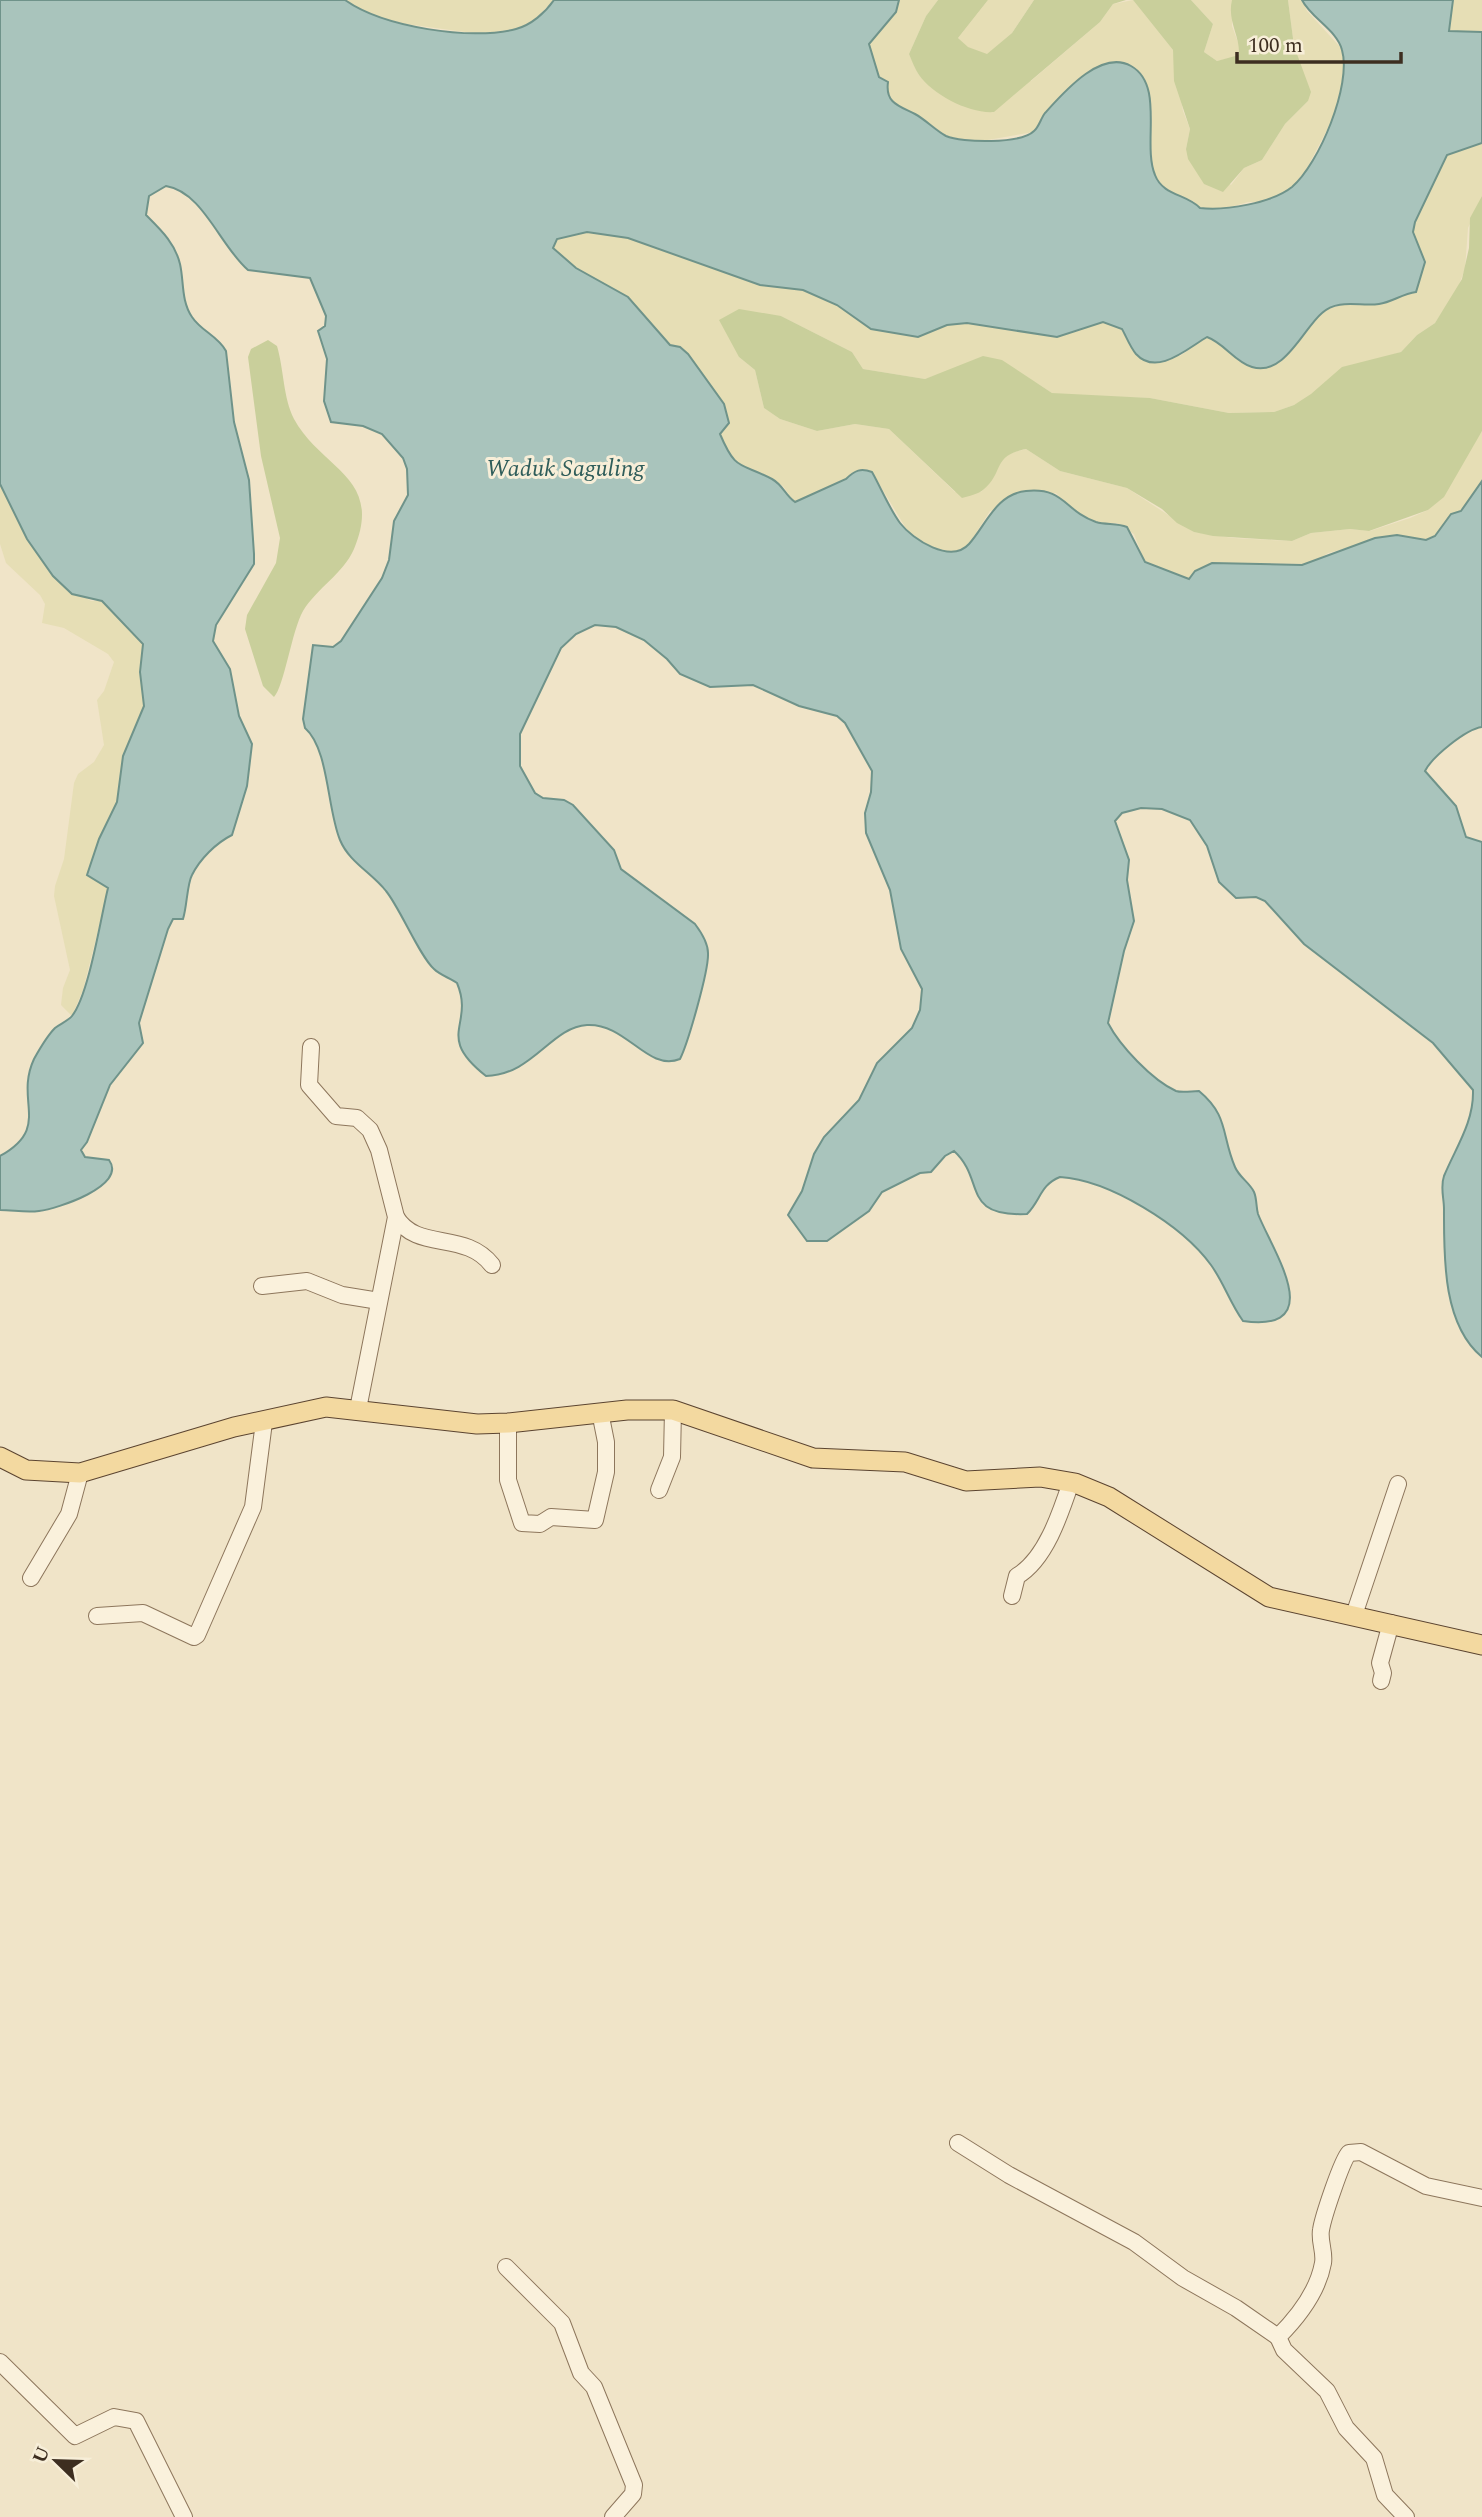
<svg xmlns="http://www.w3.org/2000/svg" width="1482" height="2517" font-family="Spectral,serif">
<rect width="100%" height="100%" fill="#f0e4c8"/>
<g fill="#e6deb5">
<polygon points="345,0 554,0 531,23 516,29 480,34 406,24 363,13"/>
<polygon points="899,0 938,0 926,16 909,54 919,75 927,83 1031,81 1100,22 1113,4 1133,0 1173,50 1183,111 1190,129 1186,149 1231,185 1244,168 1262,160 1285,124 1308,101 1294,46 1288,0 1302,0 1307,11 1342,49 1344,68 1339,107 1306,170 1292,187 1267,202 1248,202 1220,210 1200,208 1193,201 1168,192 1155,178 1150,158 1151,126 1044,114 1034,132 976,142 946,136 922,118 891,102 879,77 869,44 896,13"/>
<polygon points="988,0 1034,0 1012,33 987,55 967,47 958,38"/>
<polygon points="1191,0 1232,0 1232,26 1239,45 1239,56 1217,61 1204,52 1213,24"/>
<polygon points="1453,0 1482,0 1482,32 1449,31"/>
<polygon points="1482,143 1482,196 1468,228 1465,269 1457,290 1435,323 1417,335 1401,352 1382,358 1294,405 1274,412 1229,413 1150,398 1071,396 1052,393 1035,382 945,372 925,379 863,369 852,352 781,316 739,357 755,370 764,408 780,419 817,431 855,424 889,429 955,492 981,492 989,484 1002,458 1010,453 1026,449 1060,471 1127,488 1194,532 1233,538 1292,541 1311,533 1350,529 1370,531 1410,518 1428,510 1482,431 1482,481 1467,504 1461,511 1451,514 1435,536 1426,540 1397,535 1328,553 1312,564 1212,563 1189,579 1145,562 1134,534 1117,523 1097,523 1069,507 1056,493 990,511 969,544 961,550 951,552 932,548 907,530 872,472 853,472 846,479 794,502 783,486 743,467 729,454 680,347 670,345 628,297 576,268 553,249 557,239 577,232 618,235 760,285 803,290 837,305 871,329 917,337 947,325 967,323 1057,337 1103,322 1122,329 1137,355 1180,356 1207,337 1217,341 1251,367 1291,351 1324,310 1353,302 1383,303 1401,295 1416,292 1425,262 1413,232 1415,222 1447,155"/>
<polygon points="0,484 27,539 53,576 91,601 102,601 143,644 140,672 144,706 123,756 117,802 99,839 87,875 109,887 83,990 72,1016 61,1005 63,988 70,970 54,896 55,886 64,859 74,783 78,774 94,762 104,745 97,700 104,691 114,662 108,654 64,628 42,623 45,604 40,595 6,563 0,544"/>
</g>
<g fill="#c9cf9b">
<path d="M938,0H988L958,38L968,47L987,54L1012,33L1034,0H1126L1113,4L1100,22L994,112C970,114 933,95 919,75C915,69 912,61 909,54L926,16Z"/>
<path d="M1133,0H1191L1213,24L1204,52L1217,61L1239,55C1240,35 1227,21 1232,0H1288L1294,46L1311,92L1308,101L1285,124L1262,160L1244,168L1223,192L1204,184L1188,159L1186,149L1190,129L1174,81L1173,50Z"/>
<path d="M1482,196V431L1444,497L1428,510L1369,531L1350,529L1311,533L1292,541L1213,536L1194,532L1177,523L1162,509L1127,488L1060,471L1026,449C991,456 1005,472 983,490C978,494 969,496 962,498L889,429L855,424L817,431L780,419L764,408L755,370L739,357L719,320L739,309L781,316L852,352L863,369L925,379L983,356L1002,360L1052,393L1150,398L1229,413L1274,412L1294,405L1311,394L1342,367L1401,352L1417,335L1435,323L1462,279L1469,248L1470,218Z"/>
<path d="M268,340L277,346C284,370 283,397 294,419C322,470 384,477 354,549C343,574 317,588 303,611C292,630 284,687 274,697L263,686L245,629L247,615L276,563L280,538L261,456L248,357L251,349Z"/>
</g>
<path fill="#a9c4bc" stroke="#6f938a" stroke-width="2" d="M0,0H345C383,27 471,41 516,29C531,25 545,13 554,0H899L896,12L869,44L879,77L888,82C885,103 899,106 915,114C926,120 935,130 946,136C962,143 1021,144 1034,131C1039,127 1041,118 1045,113C1064,92 1101,49 1131,66C1165,85 1142,144 1155,175C1163,196 1187,194 1200,208C1225,211 1272,203 1292,187C1319,164 1352,85 1342,50C1337,30 1311,18 1302,0H1453L1449,31L1482,32V143L1447,155L1415,222L1413,232L1425,262L1416,292C1402,294 1392,302 1379,304C1361,307 1338,298 1322,313C1303,329 1284,377 1252,367C1235,362 1224,343 1207,337C1188,348 1157,377 1136,354C1130,347 1126,336 1122,329L1103,322L1057,337L967,323L947,325L918,337L871,329L837,305L803,290L760,285L628,238L587,232L557,239L553,248L576,268L628,297L670,345L680,347L688,354L724,404L729,423L720,434C736,472 740,462 772,479C783,485 785,495 795,502L846,479C855,470 861,468 872,472C881,488 889,508 900,523C913,540 951,564 969,544C986,525 996,494 1026,491C1065,487 1064,511 1096,522C1106,525 1117,523 1127,527L1145,562L1189,579L1195,571L1212,563L1302,565L1375,538L1397,535L1426,540L1435,536L1451,514L1461,511L1482,481V727C1466,729 1432,757 1425,771L1456,806L1466,837L1482,842V1357C1442,1324 1444,1255 1444,1209C1444,1198 1440,1187 1444,1176C1456,1147 1474,1122 1473,1090L1433,1043L1304,944L1265,901L1256,897L1236,898L1219,882L1207,846L1190,820L1162,809L1141,808L1122,813L1115,821L1129,860L1127,880L1134,921L1124,951L1108,1023C1120,1046 1152,1080 1176,1091C1182,1093 1192,1091 1199,1091C1229,1116 1221,1134 1235,1167C1239,1177 1250,1183 1254,1192C1257,1199 1256,1207 1258,1214C1272,1250 1330,1333 1243,1321C1230,1303 1224,1283 1211,1265C1182,1225 1109,1180 1060,1177C1040,1185 1041,1200 1027,1214C960,1217 986,1180 954,1151L945,1156L931,1172L920,1173L882,1192L869,1211L827,1241H807L788,1215L802,1191L814,1154L824,1137L859,1100L877,1063L912,1028L920,1010L922,989L901,949L890,890L866,833L865,813L871,792L872,771L845,723L837,716L799,706L753,685L710,687L680,674L667,659L644,640L616,627L595,625L576,634L561,648L520,734V766L535,793L543,798L564,800L573,805L614,850L621,869L695,924C701,932 708,943 708,953C709,970 688,1043 680,1059C647,1072 627,1023 587,1025C551,1027 533,1075 486,1076C434,1035 475,1026 457,983C450,978 440,975 434,969C420,957 400,908 386,891C372,873 349,862 340,840C327,809 329,749 305,728L303,719L313,645L333,647L341,641L382,578L389,560L394,521L408,495L407,469L403,458L382,434L363,426L331,422L324,401L327,359L318,331L325,326L326,316L310,278L248,270C220,246 203,192 166,186L149,196L146,215C161,230 175,243 180,264C184,281 181,301 192,317C201,331 218,336 226,351L234,422L249,480L254,554V564L216,625L213,641L230,669L239,716L252,744L247,786L232,835C216,843 200,859 192,875C187,884 187,907 183,919H173L168,929L139,1023L143,1043L110,1085L87,1142L81,1150L85,1157L109,1160C128,1186 56,1209 39,1211C26,1213 13,1210 0,1210V1156C52,1127 14,1102 34,1059C39,1050 47,1036 55,1028C60,1024 68,1021 72,1016C89,995 101,916 108,888L87,875L99,839L117,802L123,756L144,706L140,672L143,644L102,601L72,594L53,576L27,539L0,484Z"/>
<g fill="none" stroke-linecap="round" stroke-linejoin="round">
<g stroke="#8d765c" stroke-width="18">
<g id="minor">
<polyline points="311,1047 309,1085 336,1116 357,1118 370,1130 379,1150 396,1217 358,1409"/>
<path d="M396,1217C417,1252 465,1230 492,1265"/>
<polyline points="262,1286 307,1281 342,1295 379,1301"/>
<polyline points="508,1423 508,1480 522,1523 540,1524 551,1517 595,1520 606,1472 606,1442 600,1412"/>
<polyline points="659,1490 672,1457 673,1410"/>
<polyline points="31,1578 69,1514 80,1473"/>
<path d="M1012,1596L1017,1576C1045,1560 1060,1515 1071,1482"/>
<polyline points="1354,1615 1398,1484"/>
<polyline points="97,1616 143,1613 194,1637 197,1635 253,1507 264,1422"/>
<polyline points="1381,1681 1383,1673 1380,1663 1391,1623"/>
<polyline points="958,2143 1009,2175 1134,2242 1183,2278 1236,2308 1278,2337"/>
<polyline points="506,2267 562,2323 581,2373 594,2387 634,2485 633,2494 613,2517"/>
<polyline points="0,2362 75,2436 114,2417 136,2421 184,2517"/>
<path d="M1406,2517L1385,2495L1374,2458L1346,2428L1327,2391L1284,2350L1278,2337C1297,2318 1318,2291 1323,2263C1325,2252 1319,2241 1321,2230C1323,2217 1342,2160 1349,2153L1361,2152L1426,2186L1482,2198"/>
</g>
</g>
<g stroke="#5b4430" stroke-width="21">
<polyline id="major" points="0,1457 26,1470 80,1473 234,1427 326,1407 477,1424 508,1423 627,1410 673,1410 813,1458 905,1462 966,1481 1040,1477 1075,1483 1109,1497 1269,1597 1482,1645"/>
</g>
<use href="#minor" stroke="#faf1dc" stroke-width="16"/>
<use href="#major" stroke="#f3d9a0" stroke-width="19"/>
</g>
<g text-anchor="middle" stroke-width="6" stroke-linejoin="round" paint-order="stroke">
<g font-size="24" font-style="italic" fill="#2f5d5a" stroke="#f7eed8">
<text x="565" y="476">Waduk Saguling</text>
</g>
</g>
<g transform="translate(56 2461) rotate(293)" stroke="#f7eed8" stroke-width="5" paint-order="stroke">
<path d="M0-5L12 26L0 18L-12 26Z" fill="#3d2e20"/>
<text y="-10" font-size="19" font-weight="bold" text-anchor="middle" fill="#3d2e20">U</text>
</g>
<path d="M1237 52v10h164v-10" fill="none" stroke="#3d2e20" stroke-width="3.5"/>
<text x="1248" y="52" font-size="21" fill="#3d2e20" stroke="#f7eed8" stroke-width="5" paint-order="stroke">100 m</text>
</svg>
